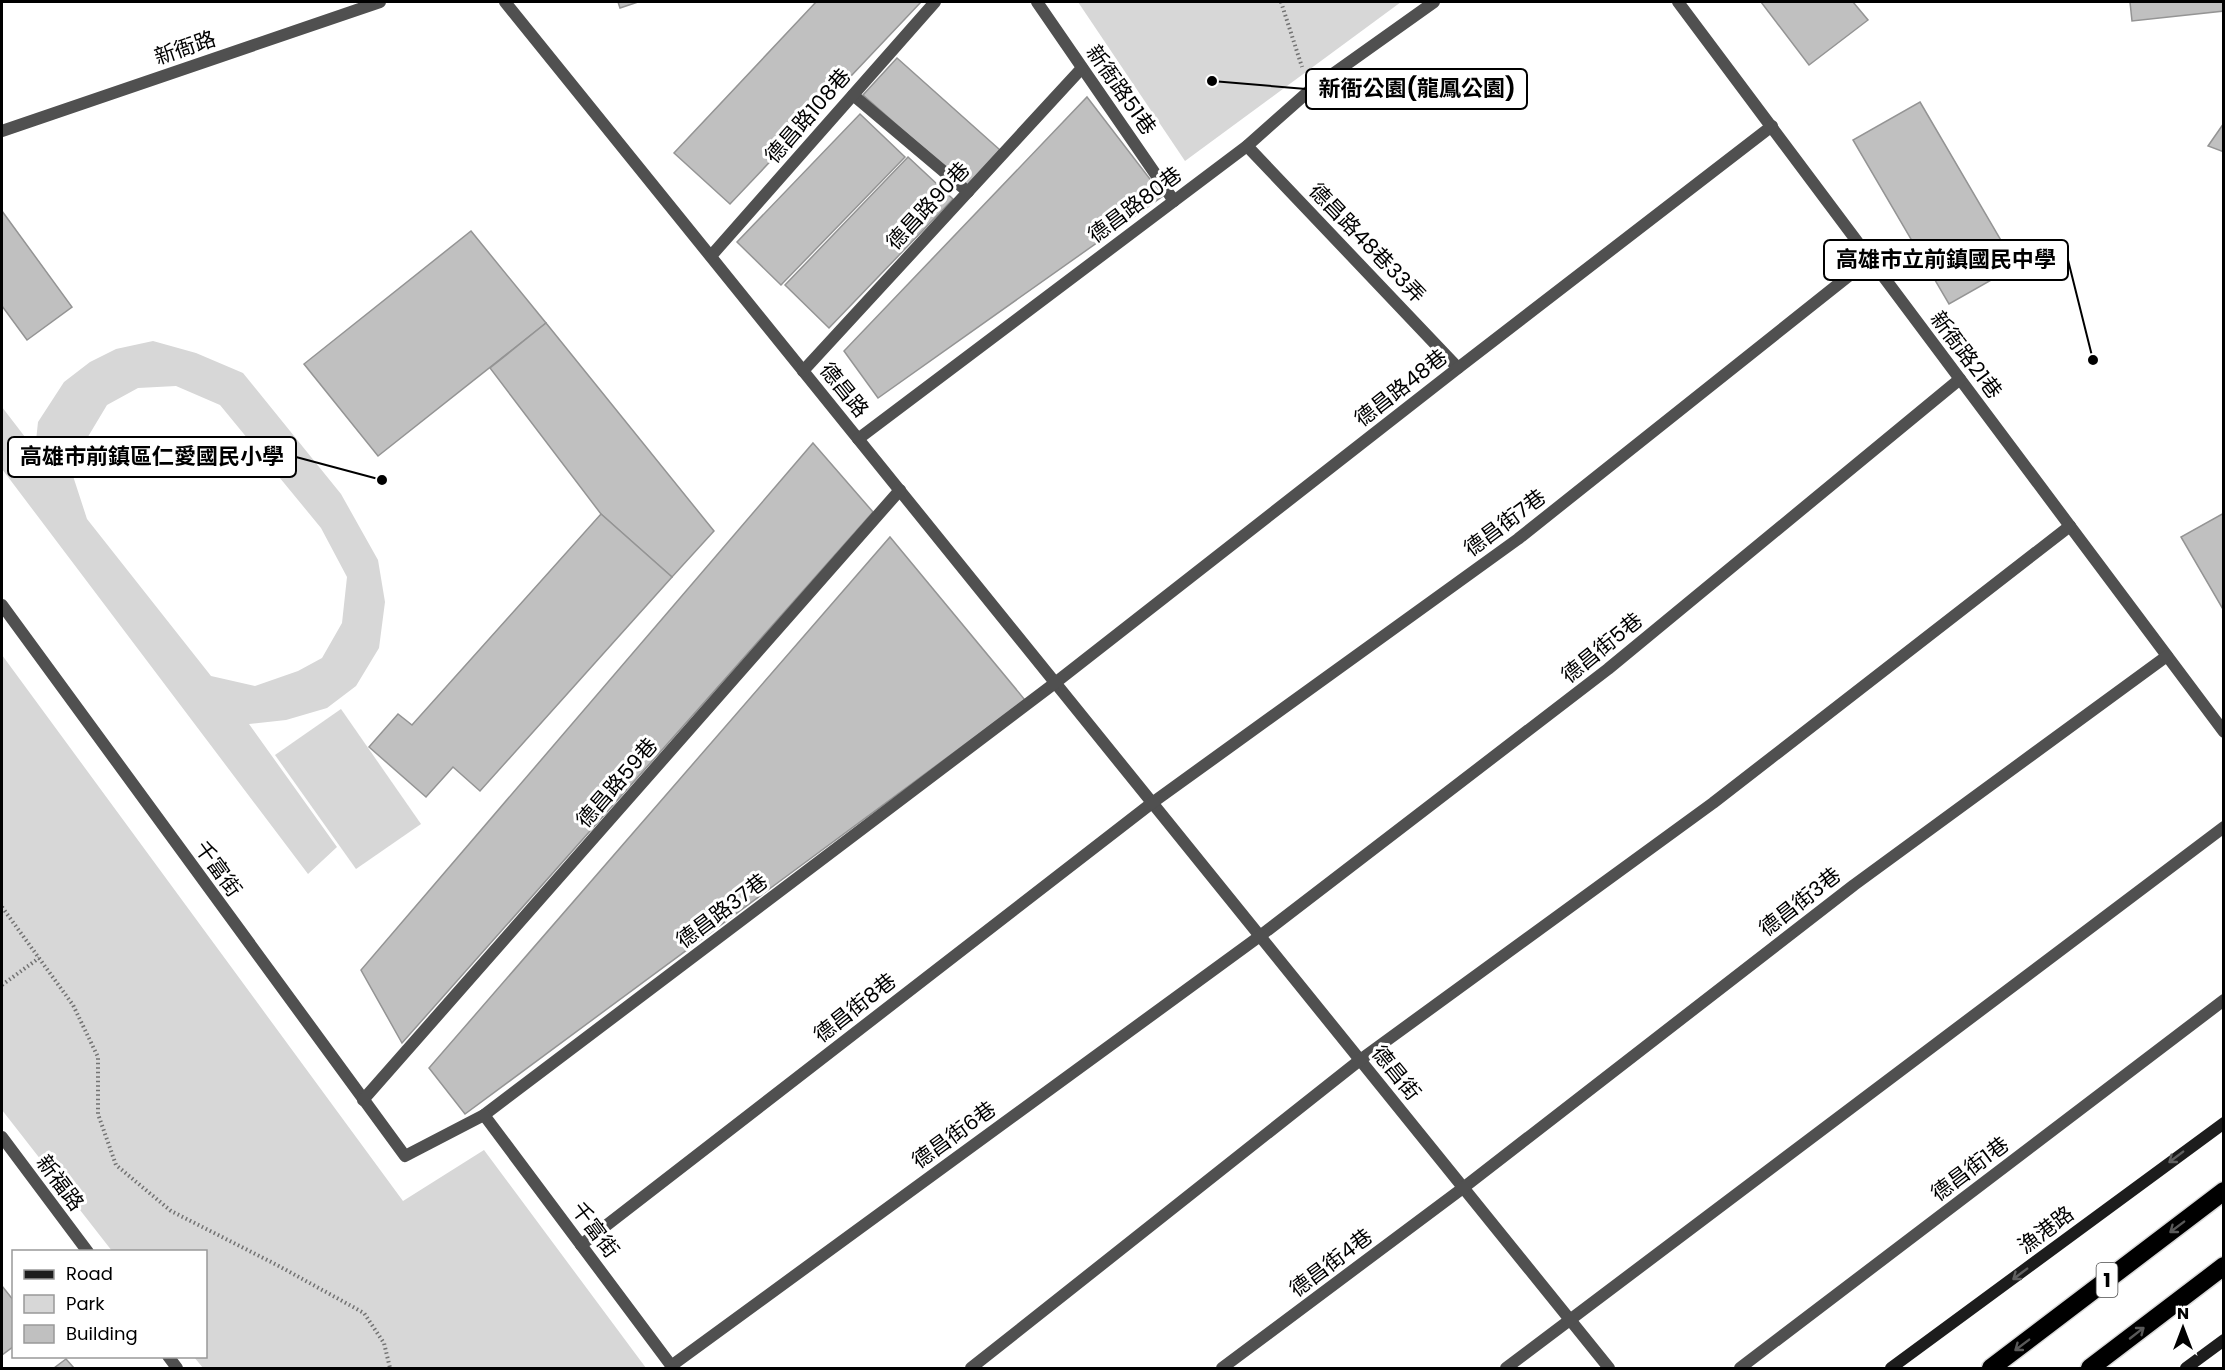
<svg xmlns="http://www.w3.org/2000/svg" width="2225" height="1370" font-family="Poppins,'Noto Sans TC',sans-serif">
<rect width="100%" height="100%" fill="#fff"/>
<g fill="#d7d7d7" fill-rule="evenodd">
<polygon points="1078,2 1401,2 1185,161"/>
<path d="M153,341L196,353L243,373L341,494L378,560L385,602L379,648L356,686L327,708L286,720L249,724L337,847L308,874L2,469V407L35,450L38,422L64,382L90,362L116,349ZM176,386L220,405L321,528L347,577L342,623L322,658L298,671L255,686L211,676L87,519L73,476L86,440L107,405L138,388Z"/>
<polygon points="2,655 403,1201 484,1150 646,1368 203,1368 194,1357 206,1356 206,1252 112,1251 2,1110"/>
<polygon points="341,709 421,824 356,869 275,755"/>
</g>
<g fill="#c0c0c0" stroke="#949494" stroke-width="1.5">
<polygon points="618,2 638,2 620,8"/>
<polygon points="816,2 921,2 730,204 674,153"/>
<polygon points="1761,2 1853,2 1868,20 1809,65"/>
<polygon points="2130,2 2224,2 2224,11 2132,21"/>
<polygon points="897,58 1000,150 967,187 863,95"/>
<polygon points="1087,97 1163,196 878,398 844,351"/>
<polygon points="1920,102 2016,266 1949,304 1853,140"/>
<polygon points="860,114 905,157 781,285 737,242"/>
<polygon points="2224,123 2224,152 2208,146"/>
<polygon points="908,157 953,199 829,328 785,285"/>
<polygon points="2,211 72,307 27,340 2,306"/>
<polygon points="471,231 546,323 378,456 304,364"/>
<polygon points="546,323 714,531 672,577 601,514 490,368"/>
<polygon points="813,443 873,512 402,1043 361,970"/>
<polygon points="2224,513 2224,611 2181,537"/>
<polygon points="601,514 672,577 480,791 453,767 426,797 369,747 398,714 412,725"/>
<polygon points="890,537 1025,700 465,1114 429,1068"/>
<polygon points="2,1286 14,1301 14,1346 2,1355"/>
<polygon points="66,1359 74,1368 54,1368"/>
</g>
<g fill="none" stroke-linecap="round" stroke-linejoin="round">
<g stroke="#dbdbdb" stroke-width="21">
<g id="highway">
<polyline points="1991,1368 2224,1191"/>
<polyline points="2090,1368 2224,1266"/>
</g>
</g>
<g stroke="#727272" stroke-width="4" stroke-dasharray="1.5 3" stroke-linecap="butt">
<polyline points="1281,2 1302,67"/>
<polyline points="2,907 73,1005 98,1057 98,1114 116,1165 171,1211 277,1265 364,1313 384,1343 390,1368"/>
<polyline points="2,985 39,958"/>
</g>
<polyline stroke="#505050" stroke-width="12" points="853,95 968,192"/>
<g stroke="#505050" stroke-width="12">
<polyline points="505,2 1609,1368"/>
<polyline points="1037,2 1174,201"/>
<polyline points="1678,2 2224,732"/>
<polyline points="2,131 380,2"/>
<polyline points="1247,146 1458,368"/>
<polyline points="711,256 935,2"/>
<polyline points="803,371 1082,68"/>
<polyline points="858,439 1247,146 1309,91 1434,2"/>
<polyline points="2,605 405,1156 484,1115 1055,683 1458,368 1772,126"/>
<polyline points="363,1100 900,490"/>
<polyline points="484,1115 673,1368"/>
<polyline points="2,1137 88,1252"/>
<polyline points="581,1245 1152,803 1518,539 1870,259"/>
<polyline points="168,1356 177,1368"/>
<polyline points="671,1366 1260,936 1608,669 1960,379"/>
<polyline points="971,1368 1360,1060 1713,803 2070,526"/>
<polyline points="1222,1368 1463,1188 1854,885 2167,656"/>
<polyline points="1506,1368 2224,827"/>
<polyline points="1740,1368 2224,1000"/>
</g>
<g stroke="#1d1d1d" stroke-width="12">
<polyline points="1891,1368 2224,1123"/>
<polyline points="2186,1368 2224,1340"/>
</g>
<use href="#highway" stroke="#000" stroke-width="18"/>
</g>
<defs><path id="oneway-shaft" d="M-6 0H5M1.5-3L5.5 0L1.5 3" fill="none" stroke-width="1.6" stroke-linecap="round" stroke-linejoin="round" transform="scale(1.5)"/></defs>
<g stroke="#616161">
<use href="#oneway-shaft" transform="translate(2176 1157) rotate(143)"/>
<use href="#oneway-shaft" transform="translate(2020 1274) rotate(143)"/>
</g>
<g stroke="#595959">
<use href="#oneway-shaft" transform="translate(2177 1227) rotate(143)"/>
<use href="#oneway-shaft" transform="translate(2137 1333) rotate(-38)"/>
<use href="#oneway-shaft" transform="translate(2022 1345) rotate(143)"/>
</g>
<g text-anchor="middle" stroke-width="6" stroke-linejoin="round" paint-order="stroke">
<rect fill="#fff" stroke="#4c4c4c" stroke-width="1.5" x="2096.5" y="1263" width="21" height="34" rx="4.5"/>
<g font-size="20" font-weight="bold" fill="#000">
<text x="2107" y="1287">1</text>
</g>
<g font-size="21" fill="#000" stroke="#fff">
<text transform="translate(185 48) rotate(-19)" y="7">新衙路</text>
<text transform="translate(1121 90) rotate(55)" y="7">新衙路51巷</text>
<text transform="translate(808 116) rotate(-49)" y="7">德昌路108巷</text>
<text transform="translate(1135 205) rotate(-37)" y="7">德昌路80巷</text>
<text transform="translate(928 206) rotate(-47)" y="7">德昌路90巷</text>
<text transform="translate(1367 243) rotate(46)" y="7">德昌路48巷33弄</text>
<text transform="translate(1966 355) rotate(53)" y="7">新衙路21巷</text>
<text transform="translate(1401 388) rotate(-38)" y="7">德昌路48巷</text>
<text transform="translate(844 390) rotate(51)" y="7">德昌路</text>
<text transform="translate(1505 523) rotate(-37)" y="7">德昌街7巷</text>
<text transform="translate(1602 648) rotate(-39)" y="7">德昌街5巷</text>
<text transform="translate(617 783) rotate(-49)" y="7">德昌路59巷</text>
<text transform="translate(218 869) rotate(54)" y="7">千富街</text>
<text transform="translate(1800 902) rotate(-38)" y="7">德昌街3巷</text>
<text transform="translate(722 911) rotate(-37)" y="7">德昌路37巷</text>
<text transform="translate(855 1008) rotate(-38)" y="7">德昌街8巷</text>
<text transform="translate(1396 1073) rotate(51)" y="7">德昌街</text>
<text transform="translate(954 1135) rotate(-36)" y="7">德昌街6巷</text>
<text transform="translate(1970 1169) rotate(-37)" y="7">德昌街1巷</text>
<text transform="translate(60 1183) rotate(53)" y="7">新福路</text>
<text transform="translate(595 1230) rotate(53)" y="7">千富街</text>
<text transform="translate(2046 1230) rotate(-37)" y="7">漁港路</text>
<text transform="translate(1331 1263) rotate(-37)" y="7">德昌街4巷</text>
</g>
</g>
<path fill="none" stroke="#000" stroke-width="2" d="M1212 81L1306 89M2093 360L2068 260M382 480L296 457"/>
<g fill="#000" stroke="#fff" stroke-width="2">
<circle cx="1212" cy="81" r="6"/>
<circle cx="2093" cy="360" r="6"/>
<circle cx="382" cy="480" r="6"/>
</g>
<g fill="#fff" stroke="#000" stroke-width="2">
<rect x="1306" y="69" width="221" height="40" rx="6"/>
<rect x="1824" y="240" width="244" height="40" rx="6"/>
<rect x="8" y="437" width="288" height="40" rx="6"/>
</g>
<g font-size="22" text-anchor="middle" font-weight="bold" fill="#000">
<text x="1417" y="96">新衙公園(龍鳳公園)</text>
<text x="1946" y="267">高雄市立前鎮國民中學</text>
<text x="152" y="464">高雄市前鎮區仁愛國民小學</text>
</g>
<rect width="2225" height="1370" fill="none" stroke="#000000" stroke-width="6"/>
<rect x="12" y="1250" width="195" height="108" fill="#ffffff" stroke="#999999" stroke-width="1.5"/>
<rect x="24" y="1270" width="30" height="9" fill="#1d1d1d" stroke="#999999" stroke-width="1.5"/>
<text x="66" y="1280" font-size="18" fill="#000000">Road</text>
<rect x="24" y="1295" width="30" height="18" fill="#d7d7d7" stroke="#999999" stroke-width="1.5"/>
<text x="66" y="1310" font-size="18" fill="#000000">Park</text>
<rect x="24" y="1325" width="30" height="18" fill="#c0c0c0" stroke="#999999" stroke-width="1.5"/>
<text x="66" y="1340" font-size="18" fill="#000000">Building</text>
<g transform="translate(2183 1328)" stroke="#ffffff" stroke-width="4.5" paint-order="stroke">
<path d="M0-4.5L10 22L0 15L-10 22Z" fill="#000000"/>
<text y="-9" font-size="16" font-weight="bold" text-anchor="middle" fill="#000000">N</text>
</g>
</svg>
